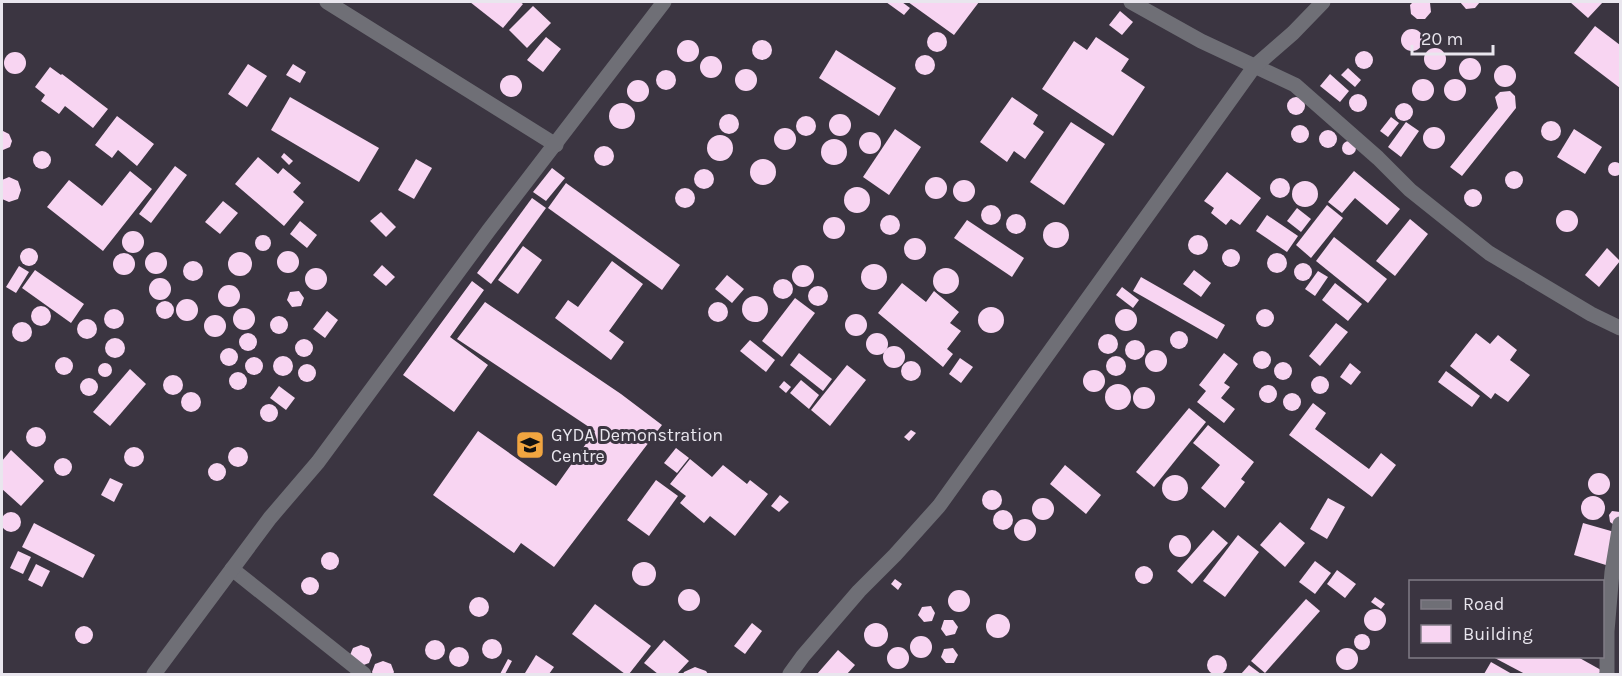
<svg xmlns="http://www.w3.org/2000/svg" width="1622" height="676" font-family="Karla,sans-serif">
<rect width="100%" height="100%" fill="#3b3541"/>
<g fill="#f8d5f2">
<polygon points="470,2 520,2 523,4 503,28"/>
<polygon points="886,2 902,2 910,8 904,15"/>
<polygon points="908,2 979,2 954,35"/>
<polygon points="1413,2 1428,2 1430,3 1431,12 1425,19 1417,19 1411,14 1410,5"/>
<polygon points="1460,2 1480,2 1475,8 1466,9"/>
<polygon points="1570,2 1603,2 1588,18"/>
<polygon points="533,6 551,23 527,48 509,30"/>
<polygon points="1120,11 1133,22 1122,35 1109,25"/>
<polygon points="1595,26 1620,45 1620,88 1574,53"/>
<circle cx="1412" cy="40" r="11"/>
<circle cx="937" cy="42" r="10"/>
<polygon points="546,37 561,49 543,72 527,60"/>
<polygon points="1096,37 1129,59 1121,71 1145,87 1113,136 1042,89 1074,41 1087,50"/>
<circle cx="762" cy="50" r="10"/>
<circle cx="688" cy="51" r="11"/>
<circle cx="1435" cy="59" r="11"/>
<polygon points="836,50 896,88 879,116 819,78"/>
<circle cx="1364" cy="60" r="9"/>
<circle cx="15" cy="63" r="11"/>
<circle cx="925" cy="65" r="10"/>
<circle cx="711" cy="67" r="11"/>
<circle cx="1470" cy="69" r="11"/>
<polygon points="248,64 267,76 247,107 228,94"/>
<polygon points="293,64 306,72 300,83 286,75"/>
<circle cx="1505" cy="76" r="11"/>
<polygon points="50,67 61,75 62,74 108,109 93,128 65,106 59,114 41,101 45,95 35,87"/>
<polygon points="1348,68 1361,80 1355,87 1341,75"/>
<circle cx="746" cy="80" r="11"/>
<circle cx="666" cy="80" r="10"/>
<polygon points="1330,74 1349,91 1340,102 1320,86"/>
<circle cx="511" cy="86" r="11"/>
<circle cx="1455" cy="90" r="11"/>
<circle cx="1423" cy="90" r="11"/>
<circle cx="638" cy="91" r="11"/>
<polygon points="1510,91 1515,96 1516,108 1462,176 1450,167 1498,108 1495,97 1500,92"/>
<circle cx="1358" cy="103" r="9"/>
<polygon points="290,97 379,148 359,182 271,130"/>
<polygon points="1012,97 1038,115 1033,124 1044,132 1025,159 1014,151 1007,162 980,142"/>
<circle cx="1296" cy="106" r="9"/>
<circle cx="622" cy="116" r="13"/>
<circle cx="1404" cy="112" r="9"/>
<circle cx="729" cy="124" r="10"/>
<circle cx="840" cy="125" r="11"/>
<circle cx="806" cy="126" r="10"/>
<polygon points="117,116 154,144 137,166 118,150 112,158 95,145"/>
<polygon points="1391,117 1399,123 1388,137 1380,131"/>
<circle cx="1551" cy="131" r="10"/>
<polygon points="1071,122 1105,144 1064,205 1030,182"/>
<polygon points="1406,122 1419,131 1401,157 1388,147"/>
<circle cx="1300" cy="134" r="9"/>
<circle cx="1434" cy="138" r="11"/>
<circle cx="785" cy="139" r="11"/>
<polygon points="895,129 921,147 889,195 863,177"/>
<polygon points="1574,129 1602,147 1585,174 1557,157"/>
<circle cx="1328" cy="139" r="9"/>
<polygon points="3,131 9,134 12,141 10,147 3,150"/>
<circle cx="870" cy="143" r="11"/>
<circle cx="720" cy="148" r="13"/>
<circle cx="834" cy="152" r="13"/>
<circle cx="1349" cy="148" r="7"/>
<circle cx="604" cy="156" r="10"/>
<circle cx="42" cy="160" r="9"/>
<polygon points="284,153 293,161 289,165 281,157"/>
<polygon points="258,157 278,174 283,168 301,183 293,192 304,202 284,226 235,184"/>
<circle cx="763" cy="172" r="13"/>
<polygon points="416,159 432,168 414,199 398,190"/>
<circle cx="1615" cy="169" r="7"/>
<polygon points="175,166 187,175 151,223 139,214"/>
<polygon points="552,168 565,178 546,201 533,192"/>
<circle cx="704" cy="179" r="10"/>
<polygon points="130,171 152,189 103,251 47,207 69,180 102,206"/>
<polygon points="1354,171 1400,209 1387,225 1355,198 1342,213 1328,202"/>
<circle cx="1514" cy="180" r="9"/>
<polygon points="1227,172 1261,198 1240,225 1231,219 1226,225 1211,213 1214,208 1204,201"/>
<polygon points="9,177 18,181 21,190 18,199 9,202 2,199 2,180"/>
<circle cx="936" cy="188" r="11"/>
<circle cx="1280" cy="188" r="10"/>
<circle cx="964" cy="191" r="11"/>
<circle cx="1305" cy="194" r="13"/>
<polygon points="566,183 680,265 662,290 548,208"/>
<circle cx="857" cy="200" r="13"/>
<circle cx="685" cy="198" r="10"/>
<circle cx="1473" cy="198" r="9"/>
<polygon points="532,198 546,208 491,284 477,273"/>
<polygon points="223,201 238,213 220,234 205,222"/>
<circle cx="991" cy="215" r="10"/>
<polygon points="1327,205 1343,218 1311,258 1296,245"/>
<polygon points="1297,208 1311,219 1301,232 1287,221"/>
<circle cx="1567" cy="221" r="11"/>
<polygon points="381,212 396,227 386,237 370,221"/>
<circle cx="1016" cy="224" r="10"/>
<circle cx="890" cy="225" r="10"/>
<polygon points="1267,215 1298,236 1287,252 1256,231"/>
<circle cx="834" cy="228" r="11"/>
<polygon points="1410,219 1428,234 1395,276 1376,261"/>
<polygon points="967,220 1024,258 1012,277 954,238"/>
<polygon points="300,221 317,235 307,248 290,234"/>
<circle cx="1056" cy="235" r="13"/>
<circle cx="133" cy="242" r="11"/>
<circle cx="1198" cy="245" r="10"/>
<circle cx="263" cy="243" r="8"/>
<polygon points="1334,237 1387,279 1368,303 1316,261"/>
<circle cx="915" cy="249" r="11"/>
<polygon points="523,246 542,260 518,294 498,280"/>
<circle cx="29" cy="257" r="9"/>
<polygon points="1607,248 1620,261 1599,287 1585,275"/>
<circle cx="1231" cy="258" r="9"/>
<circle cx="288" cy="262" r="11"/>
<circle cx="240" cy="264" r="12"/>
<circle cx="156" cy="263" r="11"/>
<circle cx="1277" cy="263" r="10"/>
<circle cx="124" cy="264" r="11"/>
<circle cx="193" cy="271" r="10"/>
<polygon points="612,261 643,284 609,331 624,342 611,360 555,318 568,300 578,307"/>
<circle cx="1303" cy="272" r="9"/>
<circle cx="874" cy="277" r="13"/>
<polygon points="382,265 395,277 386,286 373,275"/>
<circle cx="803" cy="276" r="11"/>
<polygon points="19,266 29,272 16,293 6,287"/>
<circle cx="946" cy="281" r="13"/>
<circle cx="316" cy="279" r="11"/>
<polygon points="35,270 84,304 71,323 22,288"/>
<polygon points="1194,270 1211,283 1201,297 1183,284"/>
<polygon points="1318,271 1328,277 1315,296 1305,289"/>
<polygon points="727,275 744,289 732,303 715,289"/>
<polygon points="1141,277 1225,325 1217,339 1133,291"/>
<circle cx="160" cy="289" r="11"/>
<circle cx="783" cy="289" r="10"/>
<polygon points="472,281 484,290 450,337 488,365 454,412 403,375"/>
<polygon points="902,283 926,302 934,291 959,312 950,323 961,331 947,349 953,354 943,367 878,313"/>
<polygon points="1335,283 1362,304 1348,321 1322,300"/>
<circle cx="229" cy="296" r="11"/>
<circle cx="818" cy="296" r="10"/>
<polygon points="1122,287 1139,300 1133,308 1116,295"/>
<polygon points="299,291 304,298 301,306 292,307 287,300 290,292"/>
<circle cx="755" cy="309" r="13"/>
<polygon points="795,298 815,313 782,357 762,341"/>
<circle cx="187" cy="310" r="11"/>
<circle cx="165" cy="310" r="9"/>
<circle cx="718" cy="312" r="10"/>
<polygon points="485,302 621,394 662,425 554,567 521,543 514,553 433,495 478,431 556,486 595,431 457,339"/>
<circle cx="41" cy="316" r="10"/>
<circle cx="991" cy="320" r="13"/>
<circle cx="244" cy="319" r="11"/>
<circle cx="114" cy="319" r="10"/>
<circle cx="1265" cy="318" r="9"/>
<circle cx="1126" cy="320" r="11"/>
<polygon points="327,311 338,320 325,338 313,329"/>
<circle cx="856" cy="325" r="11"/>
<circle cx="215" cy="326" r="11"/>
<circle cx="279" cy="325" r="9"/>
<circle cx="87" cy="329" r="10"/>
<circle cx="22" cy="332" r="10"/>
<polygon points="1336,323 1348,332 1320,366 1309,356"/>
<circle cx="1179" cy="340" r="9"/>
<polygon points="1476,333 1490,344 1498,335 1517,350 1510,360 1530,375 1508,402 1495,393 1491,399 1450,366"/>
<circle cx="248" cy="342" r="9"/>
<circle cx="877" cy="344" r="11"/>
<circle cx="1108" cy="344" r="10"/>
<circle cx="115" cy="348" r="10"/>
<circle cx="304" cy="348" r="9"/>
<circle cx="1135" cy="350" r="10"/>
<polygon points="750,340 775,360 766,372 740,351"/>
<circle cx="894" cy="357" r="11"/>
<circle cx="229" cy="357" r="9"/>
<circle cx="1156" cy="361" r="11"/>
<circle cx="1262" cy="360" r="9"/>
<polygon points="799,353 832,379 823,391 790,365"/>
<polygon points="1224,353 1238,364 1224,383 1230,387 1221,398 1235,409 1224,423 1197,402 1206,391 1199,385"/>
<circle cx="1116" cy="366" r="10"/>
<circle cx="283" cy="366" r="10"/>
<circle cx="64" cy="366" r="9"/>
<circle cx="254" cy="366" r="9"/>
<polygon points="960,358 973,367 961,383 949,374"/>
<circle cx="911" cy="371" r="10"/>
<circle cx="1283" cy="371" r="9"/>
<circle cx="105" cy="370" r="7"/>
<polygon points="1350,363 1361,372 1351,385 1340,377"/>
<circle cx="307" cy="373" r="9"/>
<polygon points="847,365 866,380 830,426 811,410"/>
<polygon points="130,369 146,384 110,426 93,412"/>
<circle cx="1094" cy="381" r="11"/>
<polygon points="1446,371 1480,396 1472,407 1438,382"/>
<circle cx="238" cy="381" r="9"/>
<circle cx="173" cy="385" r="10"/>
<circle cx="1320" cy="385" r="9"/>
<circle cx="89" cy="387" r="9"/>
<polygon points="801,380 819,395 809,409 790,393"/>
<polygon points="784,381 791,387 786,393 779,387"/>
<circle cx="1118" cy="397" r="13"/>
<circle cx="1268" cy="394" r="9"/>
<polygon points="279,386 295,398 286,410 270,398"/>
<circle cx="1144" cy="398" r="11"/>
<circle cx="191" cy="402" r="10"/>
<circle cx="1292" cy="402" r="9"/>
<polygon points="1313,403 1326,413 1315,429 1369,469 1381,453 1396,465 1372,497 1289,435"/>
<circle cx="269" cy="413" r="9"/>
<polygon points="1189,408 1206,422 1154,487 1136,472"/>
<polygon points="1208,425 1254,462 1241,479 1245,482 1225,508 1201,488 1220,465 1193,443"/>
<circle cx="36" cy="437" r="10"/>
<polygon points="911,430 916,433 909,441 904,437"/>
<circle cx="134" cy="457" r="10"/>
<circle cx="238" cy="457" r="10"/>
<polygon points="676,448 689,458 677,473 664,463"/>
<polygon points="11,450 44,481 21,506 2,489 2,461"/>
<circle cx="63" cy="467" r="9"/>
<polygon points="690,459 712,477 723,465 747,484 750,480 768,494 735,536 710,516 704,523 680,503 686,496 670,484"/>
<circle cx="217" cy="472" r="9"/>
<polygon points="1065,465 1101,495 1086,514 1050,484"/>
<circle cx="1599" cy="484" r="11"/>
<circle cx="1175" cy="488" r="13"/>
<polygon points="110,478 123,484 114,502 101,495"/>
<polygon points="656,480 678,496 649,536 627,520"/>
<circle cx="992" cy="500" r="10"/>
<polygon points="780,495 789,502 779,512 771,506"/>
<circle cx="1593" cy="508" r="12"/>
<polygon points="1328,498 1345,507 1327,539 1310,529"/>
<circle cx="1043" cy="509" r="11"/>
<circle cx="1003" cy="520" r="10"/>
<polygon points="1612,511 1620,512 1620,523 1614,525 1610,522 1609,515"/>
<circle cx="11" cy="522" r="10"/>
<circle cx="1025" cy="530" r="11"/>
<polygon points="1280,522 1305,543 1285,567 1260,545"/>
<polygon points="34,523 95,555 83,578 22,547"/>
<polygon points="1583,523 1618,533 1609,566 1574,555"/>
<polygon points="1213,530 1228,543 1192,584 1177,571"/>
<polygon points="1238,535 1259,552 1225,597 1203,581"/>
<circle cx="1180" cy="546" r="11"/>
<polygon points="18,551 31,557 23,574 10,568"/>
<circle cx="330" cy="561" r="9"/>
<polygon points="1315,561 1331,573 1315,594 1299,582"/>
<circle cx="644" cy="574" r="12"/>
<polygon points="36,564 50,571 42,587 28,580"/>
<circle cx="1144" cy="575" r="9"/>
<polygon points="1337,570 1356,584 1345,598 1327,584"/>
<circle cx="310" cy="586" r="9"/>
<polygon points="895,579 902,584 898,590 891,584"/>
<circle cx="689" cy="600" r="11"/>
<circle cx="959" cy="601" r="11"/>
<circle cx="479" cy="607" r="10"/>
<polygon points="1375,597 1385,604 1381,609 1371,602"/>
<polygon points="1306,599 1320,611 1265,673 1251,661"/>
<polygon points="595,604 651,646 629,674 625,674 572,634"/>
<polygon points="931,606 935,613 932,621 924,622 918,615 922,607"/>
<circle cx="1375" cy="620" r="11"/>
<circle cx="998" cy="626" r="12"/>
<polygon points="944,620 953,620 958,627 955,634 946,636 941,629"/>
<circle cx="876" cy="635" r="12"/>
<polygon points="752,623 762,631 745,654 734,646"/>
<circle cx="84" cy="635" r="9"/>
<circle cx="1362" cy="642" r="8"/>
<circle cx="921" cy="647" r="11"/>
<circle cx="492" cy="649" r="10"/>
<circle cx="435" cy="650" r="10"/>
<polygon points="664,640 689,661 677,674 658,674 644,663"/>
<polygon points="361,645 369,648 372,655 369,663 361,666 350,655 353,648"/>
<circle cx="459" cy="657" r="10"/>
<circle cx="898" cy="658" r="11"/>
<polygon points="953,648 958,655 954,663 946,663 941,657 944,649"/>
<circle cx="1347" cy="659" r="11"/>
<polygon points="838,650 855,665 847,674 817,674"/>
<circle cx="1217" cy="665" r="10"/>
<polygon points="536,655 554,667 549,674 525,673"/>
<polygon points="1491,656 1576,656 1601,670 1599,674 1525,674"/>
<polygon points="508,659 512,661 505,674 500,674"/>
<polygon points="383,661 391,664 394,672 393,674 373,674 372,672 375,664"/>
<polygon points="1491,662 1512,674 1484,674"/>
<polygon points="1249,665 1261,674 1241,674"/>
<polygon points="695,667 706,671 708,674 683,674 684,672"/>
</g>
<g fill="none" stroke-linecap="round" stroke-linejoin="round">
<g stroke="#6f6f76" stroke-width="15">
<polyline points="327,2 556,145"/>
<polyline points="1131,2 1201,41 1295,85 1378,158 1410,190 1489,253 1591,314 1620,328"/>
<polyline points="232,569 364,674"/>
<polyline points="154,674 270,518 318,462 489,230 664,2"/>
<polyline points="790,674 803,656 859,591 895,555 939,506 1254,67 1293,33 1323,2"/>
<polyline points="1607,674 1607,631 1612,572 1620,524"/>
</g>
</g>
<defs>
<g id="school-square" transform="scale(1.5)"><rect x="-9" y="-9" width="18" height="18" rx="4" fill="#f1a540" stroke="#3b3541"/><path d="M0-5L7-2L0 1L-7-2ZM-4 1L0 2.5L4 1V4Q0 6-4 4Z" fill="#111"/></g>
</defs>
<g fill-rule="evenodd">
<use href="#school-square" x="530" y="445"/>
</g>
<g text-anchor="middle" stroke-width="6" stroke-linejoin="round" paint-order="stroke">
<g font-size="18" fill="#e9e6ee" stroke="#3b3541" text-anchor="start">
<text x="551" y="441">GYDA Demonstration<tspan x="551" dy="21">Centre</tspan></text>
</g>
</g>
<rect width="1622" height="676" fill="none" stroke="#e9e6ee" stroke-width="6"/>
<rect x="1409" y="580" width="195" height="78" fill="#3b3541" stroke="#817c86" stroke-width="1.5"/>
<rect x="1421" y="600" width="30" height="9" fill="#6f6f76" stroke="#817c86" stroke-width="1.5"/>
<text x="1463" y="610" font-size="18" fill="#e9e6ee">Road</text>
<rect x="1421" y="625" width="30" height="18" fill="#f8d5f2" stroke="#817c86" stroke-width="1.5"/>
<text x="1463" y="640" font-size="18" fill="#e9e6ee">Building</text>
<path d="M1412 45v9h81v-9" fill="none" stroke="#e9e6ee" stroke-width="3"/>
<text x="1421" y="45" font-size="18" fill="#e9e6ee" stroke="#3b3541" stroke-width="4.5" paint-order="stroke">20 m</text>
</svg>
